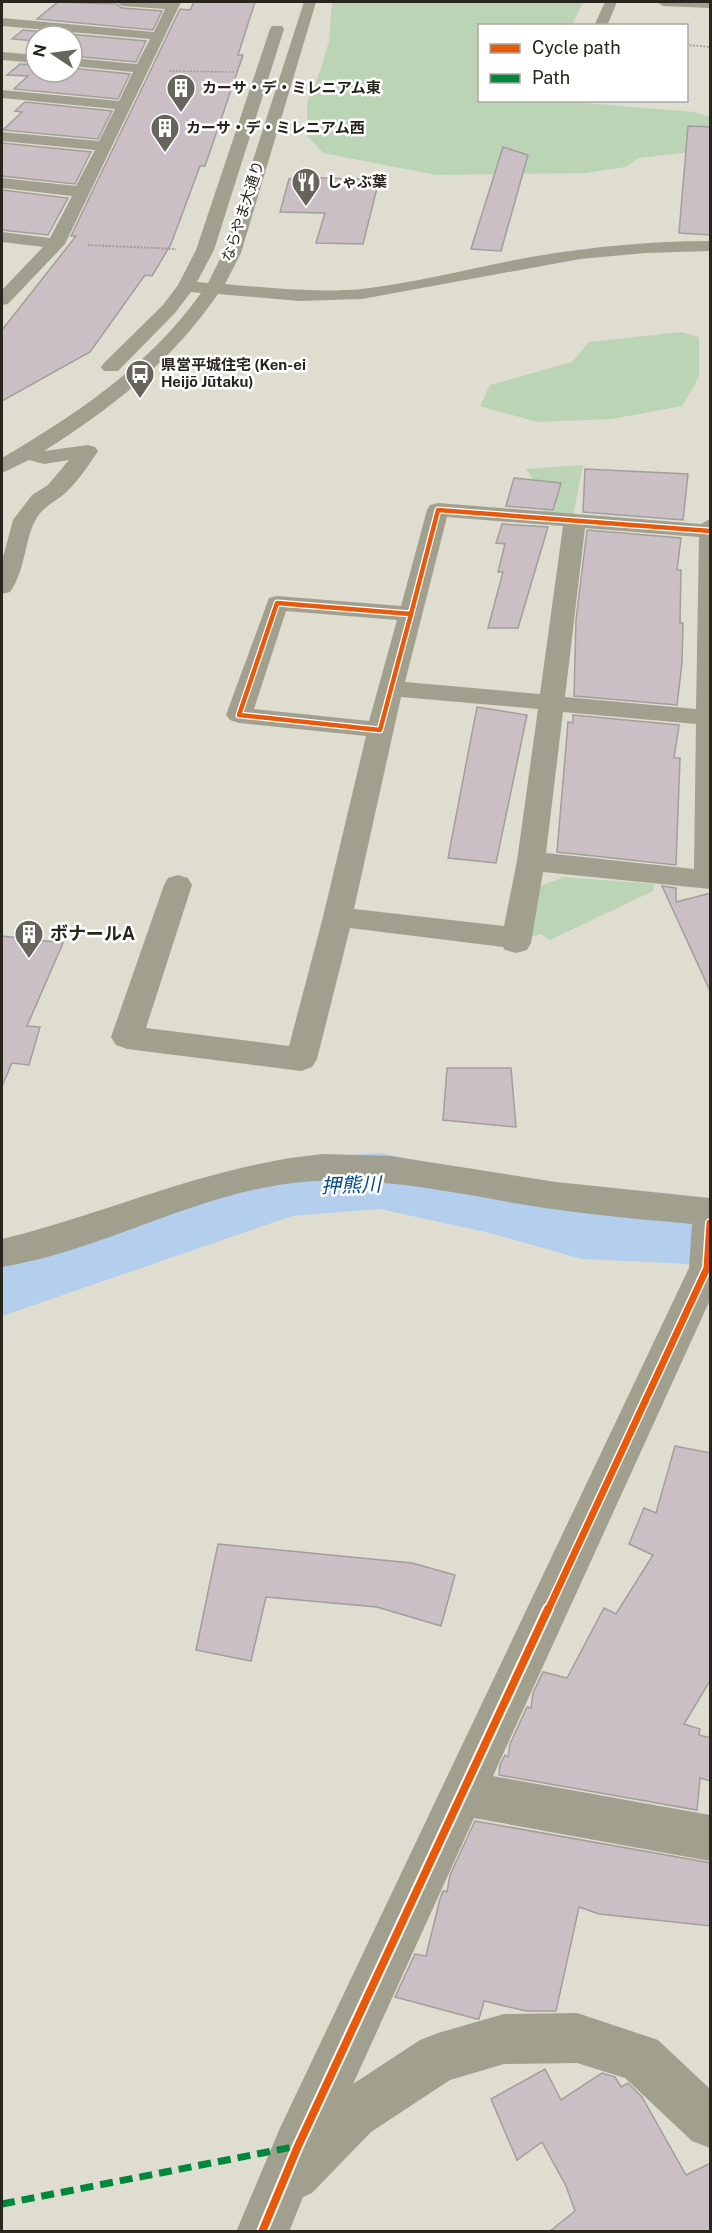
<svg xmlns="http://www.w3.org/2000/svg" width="712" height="2233" font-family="'Public Sans','Noto Sans JP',sans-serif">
<rect width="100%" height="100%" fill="#dfdcd0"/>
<g fill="#bbd4b6">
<polygon points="332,2 583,2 572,25 480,26 480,100 561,101 694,112 710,117 710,144 697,151 639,158 626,167 586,173 436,175 323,153 307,136 307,103 321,69 329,41"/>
<polygon points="681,332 699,337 699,377 682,406 612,419 537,422 480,406 490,385 572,362 589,342"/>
<polygon points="583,465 573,516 544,514 540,489 526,469"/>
<polygon points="564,877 654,884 653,891 550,940 541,934 531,937 540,886"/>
</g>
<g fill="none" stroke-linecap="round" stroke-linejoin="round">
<polygon fill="#b4ceed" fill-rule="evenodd" points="380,1153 490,1175 582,1199 710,1205 710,1265 582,1259 490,1233 380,1209 292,1216 2,1316 2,1254 291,1159"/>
</g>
<g fill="#cabfc5" stroke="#a29e9c" stroke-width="1.5">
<polygon points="58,2 116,4 122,8 162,11 153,30 37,19"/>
<polygon points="194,2 255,2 238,55 243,55 205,166 200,166 171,244 152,276 145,275 90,352 2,401 2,330 76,236 71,236 180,9 190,10"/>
<polygon points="23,30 146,41 136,62 72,56 72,36 36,36 36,41 12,39"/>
<polygon points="20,64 36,65 36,72 72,72 72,68 130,74 118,99 14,89 28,76 7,75"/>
<polygon points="25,102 112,111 98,139 3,130 22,112 15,111"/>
<polygon points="688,126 711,127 711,235 679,233"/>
<polygon points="2,143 91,152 75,184 2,176"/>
<polygon points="503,147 528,155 501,251 471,249"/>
<polygon points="298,177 379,180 363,244 316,243 325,213 280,212 289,179"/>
<polygon points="2,190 68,198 48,235 2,230"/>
<polygon points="585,469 688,474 683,520 583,512"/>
<polygon points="514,478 561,483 553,510 506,506"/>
<polygon points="502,524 548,527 518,628 488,628 503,572 498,572 505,544 496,543"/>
<polygon points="587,530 681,538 677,570 681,570 680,623 683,623 682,663 677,705 574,696 576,620"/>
<polygon points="477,707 527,715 496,863 448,858"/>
<polygon points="573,715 679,725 674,758 680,758 676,865 557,852 568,722 573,723"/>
<polygon points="662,886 676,888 676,902 711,893 711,993"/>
<polygon points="2,936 63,943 27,1026 40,1027 29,1065 12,1063 2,1086"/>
<polygon points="447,1068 511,1068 516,1127 443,1120"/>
<polygon points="675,1446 711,1453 711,1679 684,1724 700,1729 699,1735 711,1738 711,1781 700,1778 697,1810 499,1775 500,1765 505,1755 508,1757 510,1744 527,1707 531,1708 533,1693 543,1672 567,1678 604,1608 616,1614 653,1555 629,1544 644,1508 656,1513"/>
<polygon points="218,1544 412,1563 455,1575 441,1626 377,1607 266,1597 251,1661 196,1650"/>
<polygon points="475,1821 711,1863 711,1926 599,1914 579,1907 556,2011 526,2011 484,2001 479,2019 477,2019 395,1997 415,1954 426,1956 440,1899 443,1891 447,1892 450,1875"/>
<polygon points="545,2069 561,2100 602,2073 615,2077 621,2087 628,2083 642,2097 686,2175 711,2163 711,2232 549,2232 575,2211 566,2186 542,2142 517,2160 491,2099"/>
</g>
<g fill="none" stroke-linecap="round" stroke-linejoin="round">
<g stroke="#a09f91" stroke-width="1.5" stroke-dasharray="2 1.5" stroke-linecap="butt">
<polyline points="686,45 710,47"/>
<polyline points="169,71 234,72"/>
</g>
<polyline stroke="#a09f91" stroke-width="2" stroke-dasharray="2 1.5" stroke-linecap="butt" points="88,245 176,249"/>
<g fill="#a1a08f" fill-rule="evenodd">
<polygon points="116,2 181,2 65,244 8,304 2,305 2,290 43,247 2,242 2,232 50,238 72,196 2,188 2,178 76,186 95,150 2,141 2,132 99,141 115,109 2,98 2,90 119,101 133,72 72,66 72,58 137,64 150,39 2,26 2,18 154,32 165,9 122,6"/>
<path d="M304,2H316L241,253L225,284C270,288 316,293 362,289C413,283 464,270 515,260C579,248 644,241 710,241V251L645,253L580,259L362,299L299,301L218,294C172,361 112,408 44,451L88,445L95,447L98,451C89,465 76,484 63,495C53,503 41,508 35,521C24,542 26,569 10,592L2,594V561L13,520L32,495L48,485L69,460L44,464L29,460L2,473V458C77,414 150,365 201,293L191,292L175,313L118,371H104L101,367L104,363L163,305L178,285L196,250L270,29L272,26H282L284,29L214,250L197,282L208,283L223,253Z"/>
<polygon points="605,2 617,2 607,26 594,26"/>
<polygon points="657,2 710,2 710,8 663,6"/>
<polygon points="2,52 36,55 36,63 2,60"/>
<path d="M438,503L701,524L710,519V889L543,872L531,943L527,950L516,953L505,950L503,947L350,928L317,1059L312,1067L301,1071L127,1049L116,1045L111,1037L164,885L168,878L178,875L188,878L192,885L146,1028L289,1046L323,917L366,736L239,723L230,720L226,715L269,598L277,596L401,606L427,510L430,505ZM447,517L563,526L540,694L405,682ZM585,528L699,537L696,709L565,697ZM286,611L397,620L369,721L254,709ZM401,697L538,709L517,861L504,926L354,909ZM563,712L696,724L694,869L546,853Z"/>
<path d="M323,1154L390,1156L556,1182L710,1198V1300L493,1776L710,1815V1861L474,1818L353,2084L420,2040L438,2033L504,2014L577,2013L658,2040L710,2089V2148L692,2141L625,2078L577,2063L504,2064L450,2080L371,2132L312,2193L303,2197L289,2232H236L280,2128L689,1268L692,1224C637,1219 581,1214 526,1205C448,1192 372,1174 293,1183C192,1195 101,1251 2,1267V1239C109,1213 212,1164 323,1154Z"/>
</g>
<polyline stroke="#00873e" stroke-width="7" stroke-dasharray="13 7" stroke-linecap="butt" points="2,2204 298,2146"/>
<g stroke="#fff" stroke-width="7">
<g id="cycleway-far2">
<polygon points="277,603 411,614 380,730 239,715"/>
<polyline points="411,614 438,510 710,531"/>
</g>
</g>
<g stroke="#fff" stroke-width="10">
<polyline id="cycleway-far1" points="548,1610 707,1268 710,1223"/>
</g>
<g stroke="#fff" stroke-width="12">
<polyline id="cycleway" points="262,2232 298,2146 548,1609"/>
</g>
<use href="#cycleway-far2" stroke="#e8590c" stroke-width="4.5"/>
<use href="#cycleway-far1" stroke="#e8590c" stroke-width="7"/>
<use href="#cycleway" stroke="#e8590c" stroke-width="8"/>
</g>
<defs>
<g id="building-pin" transform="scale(1.5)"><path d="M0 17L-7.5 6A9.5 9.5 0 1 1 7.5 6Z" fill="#67655b" stroke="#fff"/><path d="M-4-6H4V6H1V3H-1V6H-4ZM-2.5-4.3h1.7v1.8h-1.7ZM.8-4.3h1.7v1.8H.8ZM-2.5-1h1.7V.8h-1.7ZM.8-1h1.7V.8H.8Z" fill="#fff"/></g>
<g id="restaurant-pin" transform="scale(1.5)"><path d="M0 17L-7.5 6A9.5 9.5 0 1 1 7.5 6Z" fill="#67655b" stroke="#fff"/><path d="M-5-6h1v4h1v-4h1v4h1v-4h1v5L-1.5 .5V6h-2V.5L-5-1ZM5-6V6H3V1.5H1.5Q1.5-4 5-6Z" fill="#fff"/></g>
<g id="bus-pin" transform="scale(1.5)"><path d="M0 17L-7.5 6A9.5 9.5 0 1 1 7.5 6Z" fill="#67655b" stroke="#fff"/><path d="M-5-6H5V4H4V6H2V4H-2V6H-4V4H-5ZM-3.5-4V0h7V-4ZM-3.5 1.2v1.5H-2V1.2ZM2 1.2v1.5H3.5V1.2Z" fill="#fff"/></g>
</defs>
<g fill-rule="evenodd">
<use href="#building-pin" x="181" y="88"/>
<use href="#building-pin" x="165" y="128"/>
<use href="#restaurant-pin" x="306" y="182"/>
<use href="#bus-pin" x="140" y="374"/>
<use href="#building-pin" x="29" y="934"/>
</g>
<g text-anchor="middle" stroke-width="5" stroke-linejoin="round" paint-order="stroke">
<g font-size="15" font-weight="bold" fill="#27251c" stroke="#fff" text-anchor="start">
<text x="202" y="93">カーサ・デ・ミレニアム東</text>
<text x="186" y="133">カーサ・デ・ミレニアム西</text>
<text x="327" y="187">しゃぶ葉</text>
<text x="161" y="370">県営平城住宅 (Ken-ei<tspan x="161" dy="17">Heijō Jūtaku)</tspan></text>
</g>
<g font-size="15" fill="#27251c" stroke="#fff">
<text transform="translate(243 211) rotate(-72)" y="5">ならやま大通り</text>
</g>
<g font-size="18" font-weight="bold" fill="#27251c" stroke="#fff" text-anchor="start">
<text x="50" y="940">ボナールA</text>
</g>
<g font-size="20" font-style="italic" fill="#04488e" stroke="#fff">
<text transform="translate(351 1185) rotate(-2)" y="7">押熊川</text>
</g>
</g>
<rect width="712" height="2233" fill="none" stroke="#27251c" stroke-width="6"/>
<rect x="478" y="24" width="210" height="78" fill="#ffffff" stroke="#a9a8a4" stroke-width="1.5"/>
<rect x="490" y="44" width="30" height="9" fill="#e8590c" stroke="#a9a8a4" stroke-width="1.5"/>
<text x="532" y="54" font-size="18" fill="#27251c">Cycle path</text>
<rect x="490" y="74" width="30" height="9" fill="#00873e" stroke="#a9a8a4" stroke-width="1.5"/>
<text x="532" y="84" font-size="18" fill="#27251c">Path</text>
<g transform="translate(54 54) rotate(283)"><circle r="28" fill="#ffffff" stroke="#a9a8a4" stroke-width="1.5"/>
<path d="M0-4.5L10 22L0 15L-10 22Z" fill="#67655b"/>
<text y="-9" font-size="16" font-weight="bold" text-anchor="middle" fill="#27251c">N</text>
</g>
</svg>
